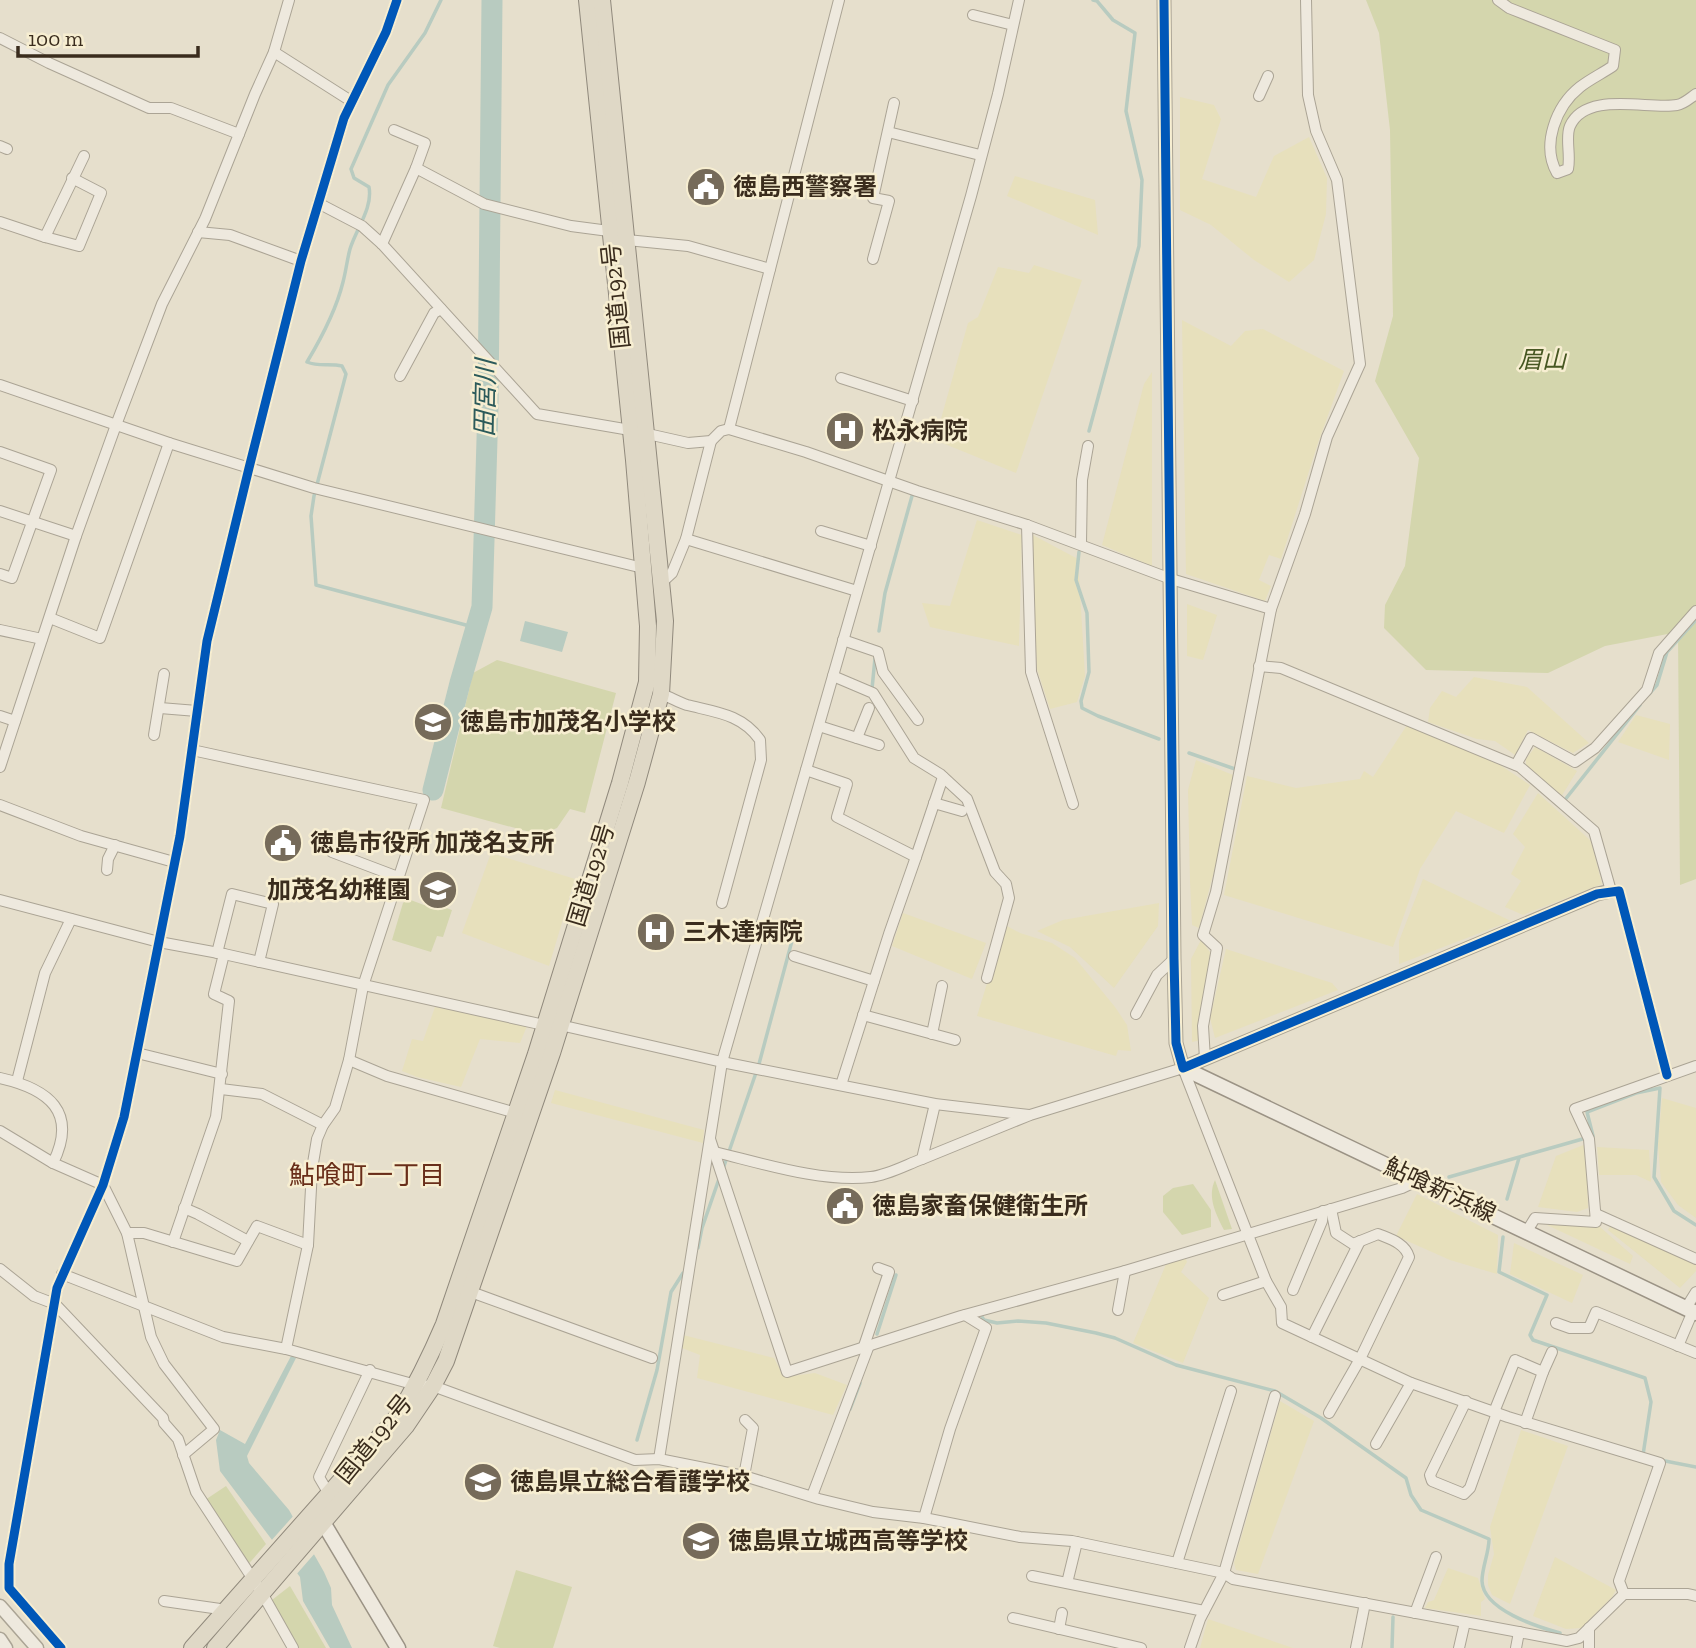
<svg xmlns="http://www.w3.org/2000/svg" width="1696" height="1648" font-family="'Zilla Slab','Noto Sans JP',serif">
<rect width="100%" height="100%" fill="#e6dfcc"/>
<g fill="#e7e0bc">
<polygon points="1180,97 1214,105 1221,119 1202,179 1256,197 1274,156 1309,137 1327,178 1326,214 1314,260 1289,282 1254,260 1211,225 1180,210"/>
<polygon points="1015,176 1095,200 1098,235 1007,196"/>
<polygon points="1034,265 1082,280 1016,473 935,440 968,323 978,317 998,267 1029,273"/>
<polygon points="1182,320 1231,346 1245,331 1263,329 1344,371 1318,443 1281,559 1269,555 1259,580 1271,586 1265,601 1186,574"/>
<polygon points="1152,372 1152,566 1102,545 1144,384"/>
<polygon points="977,520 1022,535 1019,646 930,627 922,603 950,606"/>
<polygon points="1031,534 1078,559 1085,676 1077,702 1050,709 1037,669"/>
<polygon points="1187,604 1217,615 1203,660 1187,656"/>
<polygon points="1474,677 1527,687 1589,743 1573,753 1528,730 1515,755 1495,741 1477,739 1428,722 1430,708 1442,691 1456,697"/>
<polygon points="1636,715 1670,724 1669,760 1618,742"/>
<polygon points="1407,725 1500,765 1530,785 1504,833 1456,811 1420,869 1393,947 1224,895 1247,776 1296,788 1360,779 1364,771 1373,777"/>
<polygon points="1535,747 1577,771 1561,797 1526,765 1526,759"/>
<polygon points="1196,760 1233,775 1221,845 1199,928 1192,925 1190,881 1188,790"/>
<polygon points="1538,793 1591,841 1602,884 1523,915 1505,907 1521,881 1511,874 1525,847 1513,834"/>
<polygon points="491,853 575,879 549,966 462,933"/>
<polygon points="1423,879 1511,921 1399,964 1399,941"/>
<polygon points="1159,903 1158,926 1114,988 1070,947 1037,931 1063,920"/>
<polygon points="903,913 986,943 972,979 892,946"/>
<polygon points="1005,925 1020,933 1052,943 1075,958 1115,1007 1127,1025 1131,1051 1118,1050 1116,1056 977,1016"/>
<polygon points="1201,940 1213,956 1201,1040 1192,1042 1191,959"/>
<polygon points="1226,949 1332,983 1338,990 1215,1038 1210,1018"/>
<polygon points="435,1007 527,1026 520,1043 480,1039 461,1087 417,1077 402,1071 412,1039 423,1041"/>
<polygon points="555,1090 704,1130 703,1143 551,1103"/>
<polygon points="1662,1098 1696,1108 1696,1218 1678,1205 1661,1182 1658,1145"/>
<polygon points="1586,1144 1588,1208 1577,1212 1538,1207 1556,1156"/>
<polygon points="1597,1147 1649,1150 1651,1182 1636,1175 1599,1175"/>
<polygon points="1417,1194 1498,1235 1497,1274 1450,1260 1396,1236"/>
<polygon points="1545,1224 1600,1227 1633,1256 1630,1264"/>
<polygon points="1611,1225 1696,1263 1696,1271 1680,1288 1608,1230"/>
<polygon points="1514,1243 1583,1275 1572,1303 1510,1274"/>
<polygon points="1185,1257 1187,1262 1181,1272 1209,1298 1183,1363 1133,1343 1167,1262"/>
<polygon points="683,1335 774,1358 784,1377 815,1373 847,1385 833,1415 697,1378 700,1355 682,1348"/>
<polygon points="1280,1401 1314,1421 1258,1574 1236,1570 1234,1563"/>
<polygon points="1521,1430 1568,1446 1510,1604 1492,1595 1488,1585 1488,1575 1494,1554 1490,1527"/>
<polygon points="1555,1557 1616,1590 1612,1597 1581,1628 1566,1629 1533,1616"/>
<polygon points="1448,1568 1478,1578 1485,1599 1481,1602 1481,1616 1425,1608 1428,1602 1434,1600"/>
<polygon points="1208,1619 1293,1648 1200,1648"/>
</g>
<g fill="#d4d6ad">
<polygon points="1366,0 1696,0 1696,879 1680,885 1678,632 1605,646 1548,673 1426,670 1384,628 1385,605 1405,566 1419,458 1375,381 1393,316 1390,130 1379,33"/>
<polygon points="497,660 616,693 585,813 570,809 557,828 541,835 441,808 473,673"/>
<polygon points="408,899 424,905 426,901 452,910 443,937 437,936 431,952 392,940 403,903"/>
<path d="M1215,1180L1232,1229L1224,1230C1216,1214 1207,1197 1215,1180Z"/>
<polygon points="1193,1184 1211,1210 1211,1227 1182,1235 1163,1212 1163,1196 1173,1188"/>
<polygon points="226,1486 266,1544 245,1568 205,1500"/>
<polygon points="516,1570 572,1587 553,1648 500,1648 493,1646"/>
<polygon points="290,1586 326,1648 297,1648 272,1600"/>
</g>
<g fill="#b8cbc0">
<polygon points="525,621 568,632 562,652 520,641"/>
<polygon points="291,1356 296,1358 247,1456 249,1463 289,1510 324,1572 331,1588 332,1605 352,1648 330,1648 303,1601 300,1577 220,1471 216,1440 220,1430 245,1444"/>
</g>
<polygon fill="#e6dfcc" points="295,1514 316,1552 295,1576 270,1542"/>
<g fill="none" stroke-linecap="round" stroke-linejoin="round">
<g stroke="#b8cbc0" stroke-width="3.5">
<path d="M441,0L425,33L388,85L351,169L354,178L369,187C373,208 356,229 350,249C347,260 346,271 343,282C336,311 322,337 307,362C319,367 330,363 342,366L346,374L314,496L311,516L316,585L477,628"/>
<polyline points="1089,431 1139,246 1142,180 1126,111 1135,33 1113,20 1097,1 1093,0"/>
<polyline points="1079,552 1076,580 1087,613 1089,672 1081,701 1082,708 1098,716 1159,739"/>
<polyline points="879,631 885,593 912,496"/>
<polyline points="872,689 875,658"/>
<polyline points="1649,694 1657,685 1667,652 1696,620"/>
<polyline points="1189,753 1235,769"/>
<polyline points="1566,803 1564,801 1640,705"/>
<polyline points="723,1169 759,1064 793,937 763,926"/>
<polyline points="1449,1177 1593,1136 1587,1112 1636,1093 1660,1088 1654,1177 1674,1211 1696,1225"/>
<polyline points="1507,1199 1519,1158"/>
<polyline points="1503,1237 1499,1272 1547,1295 1530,1335 1533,1340 1645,1378 1651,1402 1643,1455"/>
<polyline points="698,1248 702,1228 720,1176"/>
<path d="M982,1317L984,1320L997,1323L1018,1321L1046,1323L1096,1333L1115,1338L1176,1365L1275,1391L1321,1418L1406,1478L1411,1495L1421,1510L1489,1539C1489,1553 1482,1567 1482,1581C1483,1610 1538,1627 1560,1633"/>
<polyline points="877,1334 896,1275"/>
<polyline points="850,1409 860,1383"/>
<polyline points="637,1440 657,1370 671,1292 683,1273"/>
<polyline points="1660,1460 1696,1467"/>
<polyline points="1392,1648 1393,1617"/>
</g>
<polyline stroke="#b8cbc0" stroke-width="21" points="433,790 460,683 482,607 488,406 492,0"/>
<g stroke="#aba495" stroke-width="12">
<g id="minor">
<path d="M1498,0L1509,8L1615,50L1613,66C1603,73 1590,79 1580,87C1556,106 1541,145 1557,173L1568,169C1571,155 1565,137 1570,126C1586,90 1649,110 1677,105C1684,104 1690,98 1696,94"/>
<polyline points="973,15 1013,25"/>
<polyline points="0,38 49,63 149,108 171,108 239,134"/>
<polyline points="274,52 351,101"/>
<polyline points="1259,96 1268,76"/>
<polyline points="394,130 425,143 416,168"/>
<polyline points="888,132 980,155"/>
<polyline points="0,146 7,149"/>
<polyline points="318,203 362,226 382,244 537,414 630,430 688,443 711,441 721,431 729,429 806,452 917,491 1027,525 1171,579 1271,609"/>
<polyline points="0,222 45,237 84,156"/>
<polyline points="198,232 230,235 301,261"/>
<polyline points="45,237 79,246 101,193 72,178"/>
<polyline points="627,240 688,246 770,269"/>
<polyline points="382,244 416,168 484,204 571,226 609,231"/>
<polyline points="873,259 889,201 873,198 894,103"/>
<polyline points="400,376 434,313 441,309"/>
<polyline points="841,378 913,401"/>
<polyline points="0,385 169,443 314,488 643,568"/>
<polyline points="729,429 839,0"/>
<polyline points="0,452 51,470 12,578 0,574"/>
<polyline points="0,511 76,536"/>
<polyline points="1027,525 1031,672 1073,804"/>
<polyline points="821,531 871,546"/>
<polyline points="686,539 857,591"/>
<polyline points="1081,544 1082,480 1088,446"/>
<polyline points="661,583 672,573 686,539 711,441"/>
<polyline points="50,618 100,638 169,443"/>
<polyline points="0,630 42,639"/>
<polyline points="843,640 878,652 883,672 918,720"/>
<polyline points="1259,666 1281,668 1520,767 1594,831 1611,891 1619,891 1667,1075"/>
<polyline points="833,676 873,693 914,758 940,774 967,799 995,872 1006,884 1009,898 987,978"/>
<path d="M661,694C670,697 678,702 687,705C715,712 742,714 760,740L761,760L722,903"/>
<polyline points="160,708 197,711"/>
<polyline points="0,716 15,721"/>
<polyline points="819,726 879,745"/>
<polyline points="154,735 164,674"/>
<polyline points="857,738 869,708"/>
<polyline points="192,750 424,800 363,986 349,1060 335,1108 323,1125 317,1139 312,1169 308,1245 286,1349"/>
<polyline points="1516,765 1531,738 1575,762 1595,748 1647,690 1659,653 1696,611"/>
<polyline points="0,767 76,536 116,425 162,304 205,219 255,94 274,52 289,0"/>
<polyline points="806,770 847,784 837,817 916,857 943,777"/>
<polyline points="934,803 962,811"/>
<polyline points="0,805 81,836 174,862"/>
<polyline points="332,852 398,877"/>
<polyline points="107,870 108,859 115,845"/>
<polyline points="0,900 159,942 224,954 544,1025 560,1025 722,1062 935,1104 1029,1115"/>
<polyline points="217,953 232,894 273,904 259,962"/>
<polyline points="794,956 874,981"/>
<polyline points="1136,1014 1157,975 1174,959"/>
<polyline points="863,1015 955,1040"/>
<polyline points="932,1034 942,986"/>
<polyline points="137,1053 222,1074"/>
<polyline points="1205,1059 1203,1026 1217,948 1203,935 1216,892 1271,609 1305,514 1327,437 1360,364 1337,180 1316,131 1308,95 1306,0"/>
<polyline points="349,1060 387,1076 516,1113"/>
<path d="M0,1078C49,1089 78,1112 53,1163L103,1185L127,1233L151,1337L164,1364L214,1429L183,1455"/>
<polyline points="17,1081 45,973 71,919"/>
<polyline points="841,1085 889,934 916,857"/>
<polyline points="221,1089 262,1094 323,1125"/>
<polyline points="0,1131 53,1163"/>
<polyline points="710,1139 787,1372 961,1316 1125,1271 1402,1188 1419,1180"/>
<path d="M715,1152C761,1163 823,1183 871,1177C888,1175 906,1165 922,1159L935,1104"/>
<polyline points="922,1159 1030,1115 1183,1068 1266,1281 1281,1307 1282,1323 1411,1383 1508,1417 1660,1463 1619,1581 1624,1594"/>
<polyline points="184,1208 198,1214 248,1241"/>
<polyline points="1596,1214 1696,1259"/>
<polyline points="1527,1231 1535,1218 1596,1222 1589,1139 1575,1109 1696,1066"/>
<polyline points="127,1233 144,1233 237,1261 257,1226 308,1245"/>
<polyline points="173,1242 216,1117 229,1001 214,994 224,954"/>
<polyline points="0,1269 34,1296 55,1304 163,1418 164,1423 178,1439 196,1492 262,1593 293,1648"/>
<polyline points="62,1274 223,1337 286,1349 416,1385 433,1386 635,1460 659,1459 744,1476 819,1499 873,1512 924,1518 1020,1537 1072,1541 1224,1573 1233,1579 1567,1641 1579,1638 1624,1594 1688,1594 1696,1596"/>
<polyline points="1293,1290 1322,1221 1323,1211"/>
<polyline points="471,1292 652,1358"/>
<polyline points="1223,1295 1266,1281"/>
<polyline points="1686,1308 1696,1292"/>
<polyline points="1118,1310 1125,1271"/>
<polyline points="1556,1323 1570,1328 1589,1328 1596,1312 1696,1353"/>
<polyline points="1312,1337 1360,1241"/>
<polyline points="1678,1346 1693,1311"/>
<polyline points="863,1349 889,1272 878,1268"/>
<polyline points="1543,1372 1552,1352"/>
<polyline points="1466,1401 1430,1475 1432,1481 1464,1494 1470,1488 1497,1413"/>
<polyline points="1494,1412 1515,1360 1543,1372 1525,1423"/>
<path d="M1329,1413L1360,1359L1409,1257C1405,1243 1390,1239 1378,1234L1353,1244L1336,1233L1331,1209"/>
<polyline points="1376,1444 1411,1383"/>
<polyline points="659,1459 722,1062 971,196 998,94 1019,0"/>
<polyline points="744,1476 753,1428 745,1420"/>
<polyline points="329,1494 319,1477 370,1370"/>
<polyline points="812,1496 868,1348"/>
<polyline points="924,1518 950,1429 986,1328 965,1315"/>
<polyline points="1177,1563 1231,1391"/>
<polyline points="1032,1576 1204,1611"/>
<polyline points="1067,1583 1077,1542"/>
<polyline points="164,1601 227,1610"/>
<polyline points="1415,1613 1436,1557"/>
<polyline points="1013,1618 1141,1648"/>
<polyline points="1589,1628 1589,1648"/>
<polyline points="1059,1629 1062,1613"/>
<polyline points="61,1648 9,1588 9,1564 57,1288 103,1185 124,1117 180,836 207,641 249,468 301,261 344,118 386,32 397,0"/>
<polyline points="1190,1648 1200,1619 1224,1573 1275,1396"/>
<polyline points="1356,1648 1365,1603"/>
<polyline points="1459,1648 1465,1622"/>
<polyline points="1516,1648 1519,1632"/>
</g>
</g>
<g stroke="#aba495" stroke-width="15">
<g id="tertiary">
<polyline points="1164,0 1174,959 1176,1043 1183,1068 1597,894 1611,891"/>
<polyline points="0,1606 37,1648"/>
<polyline points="0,1639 6,1648"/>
</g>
</g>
<g stroke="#9b9385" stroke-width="17">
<g id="secondary">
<polyline points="1183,1068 1696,1313"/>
<polyline points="318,1514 398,1648"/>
</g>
</g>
<g stroke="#90897c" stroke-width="18">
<g id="trunk">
<path d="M192,1648L397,1417C415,1387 430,1357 444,1324L536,1054L620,783L647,682L648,626L634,460L587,0"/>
<polyline points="215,1648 406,1426 433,1386 446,1361 552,1053 637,782 661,694 665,621 602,0"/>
</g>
</g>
<use href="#minor" stroke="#eee9de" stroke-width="10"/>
<use href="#tertiary" stroke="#eee9de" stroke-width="12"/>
<use href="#secondary" stroke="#eee9de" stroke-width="14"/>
<use href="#trunk" stroke="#dfd8c6" stroke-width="16"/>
<g stroke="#f7eed1" stroke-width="13">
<g id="cycleway">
<polyline points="1164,0 1174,959 1176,1043 1183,1068 1597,894 1619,891 1667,1075"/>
<polyline points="61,1648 9,1588 9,1564 57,1288 103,1185 124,1117 180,836 207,641 249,468 301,261 344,118 386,32 397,0"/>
</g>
</g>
<use href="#cycleway" stroke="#0057b8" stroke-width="9"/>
</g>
<defs>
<g id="civic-disc" transform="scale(2.0125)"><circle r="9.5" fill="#766b5a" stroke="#f7eed1"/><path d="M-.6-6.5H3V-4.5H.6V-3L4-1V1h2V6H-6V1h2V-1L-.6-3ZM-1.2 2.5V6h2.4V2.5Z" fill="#fff"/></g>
<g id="hospital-disc" transform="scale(2.0125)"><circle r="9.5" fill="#766b5a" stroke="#f7eed1"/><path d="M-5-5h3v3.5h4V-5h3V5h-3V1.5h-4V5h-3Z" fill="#fff"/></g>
<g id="school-disc" transform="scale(2.0125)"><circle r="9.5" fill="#766b5a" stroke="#f7eed1"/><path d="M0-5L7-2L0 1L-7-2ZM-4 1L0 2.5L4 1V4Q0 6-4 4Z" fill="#fff"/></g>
</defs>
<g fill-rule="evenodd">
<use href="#civic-disc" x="706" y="187"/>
<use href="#hospital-disc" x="845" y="431"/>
<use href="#school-disc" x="433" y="722"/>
<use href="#civic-disc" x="283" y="843"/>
<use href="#school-disc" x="438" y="890"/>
<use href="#hospital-disc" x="656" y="932"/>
<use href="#civic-disc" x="845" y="1206"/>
<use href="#school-disc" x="483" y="1482"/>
<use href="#school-disc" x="701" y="1541"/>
</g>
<g text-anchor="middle" stroke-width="5" stroke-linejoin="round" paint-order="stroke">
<g font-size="24" font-weight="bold" fill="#3a2c1d" stroke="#f7eed1" text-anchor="start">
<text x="733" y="195">徳島西警察署</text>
<text x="872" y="439">松永病院</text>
<text x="460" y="730">徳島市加茂名小学校</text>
<text x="310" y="851">徳島市役所 加茂名支所</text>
<text x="411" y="898" text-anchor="end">加茂名幼稚園</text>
<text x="683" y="940">三木達病院</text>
<text x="872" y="1214">徳島家畜保健衛生所</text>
<text x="510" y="1490">徳島県立総合看護学校</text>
<text x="728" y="1549">徳島県立城西高等学校</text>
</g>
<g font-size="24" fill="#3a2c1d" stroke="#f7eed1">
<text transform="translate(616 296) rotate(-96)" y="8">国道192号</text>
<text transform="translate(591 875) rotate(-73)" y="8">国道192号</text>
<text transform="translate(1440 1190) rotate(25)" y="8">鮎喰新浜線</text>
<text transform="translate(374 1439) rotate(-51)" y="8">国道192号</text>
</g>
<g font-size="24" font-style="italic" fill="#475722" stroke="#f7eed1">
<text x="1542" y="368">眉山</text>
</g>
<g font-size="26" font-style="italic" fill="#2b5a5a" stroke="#f7eed1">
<text transform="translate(485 398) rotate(-89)" y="9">田宮川</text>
</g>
<g font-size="26" fill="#692e19" stroke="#f7eed1">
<text x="367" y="1184">鮎喰町一丁目</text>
</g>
</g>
<path d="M18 46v10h180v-10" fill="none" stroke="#3a2c1d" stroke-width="3.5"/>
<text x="28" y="46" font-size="21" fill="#3a2c1d" stroke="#f7eed1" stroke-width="5" paint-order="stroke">100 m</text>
</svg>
